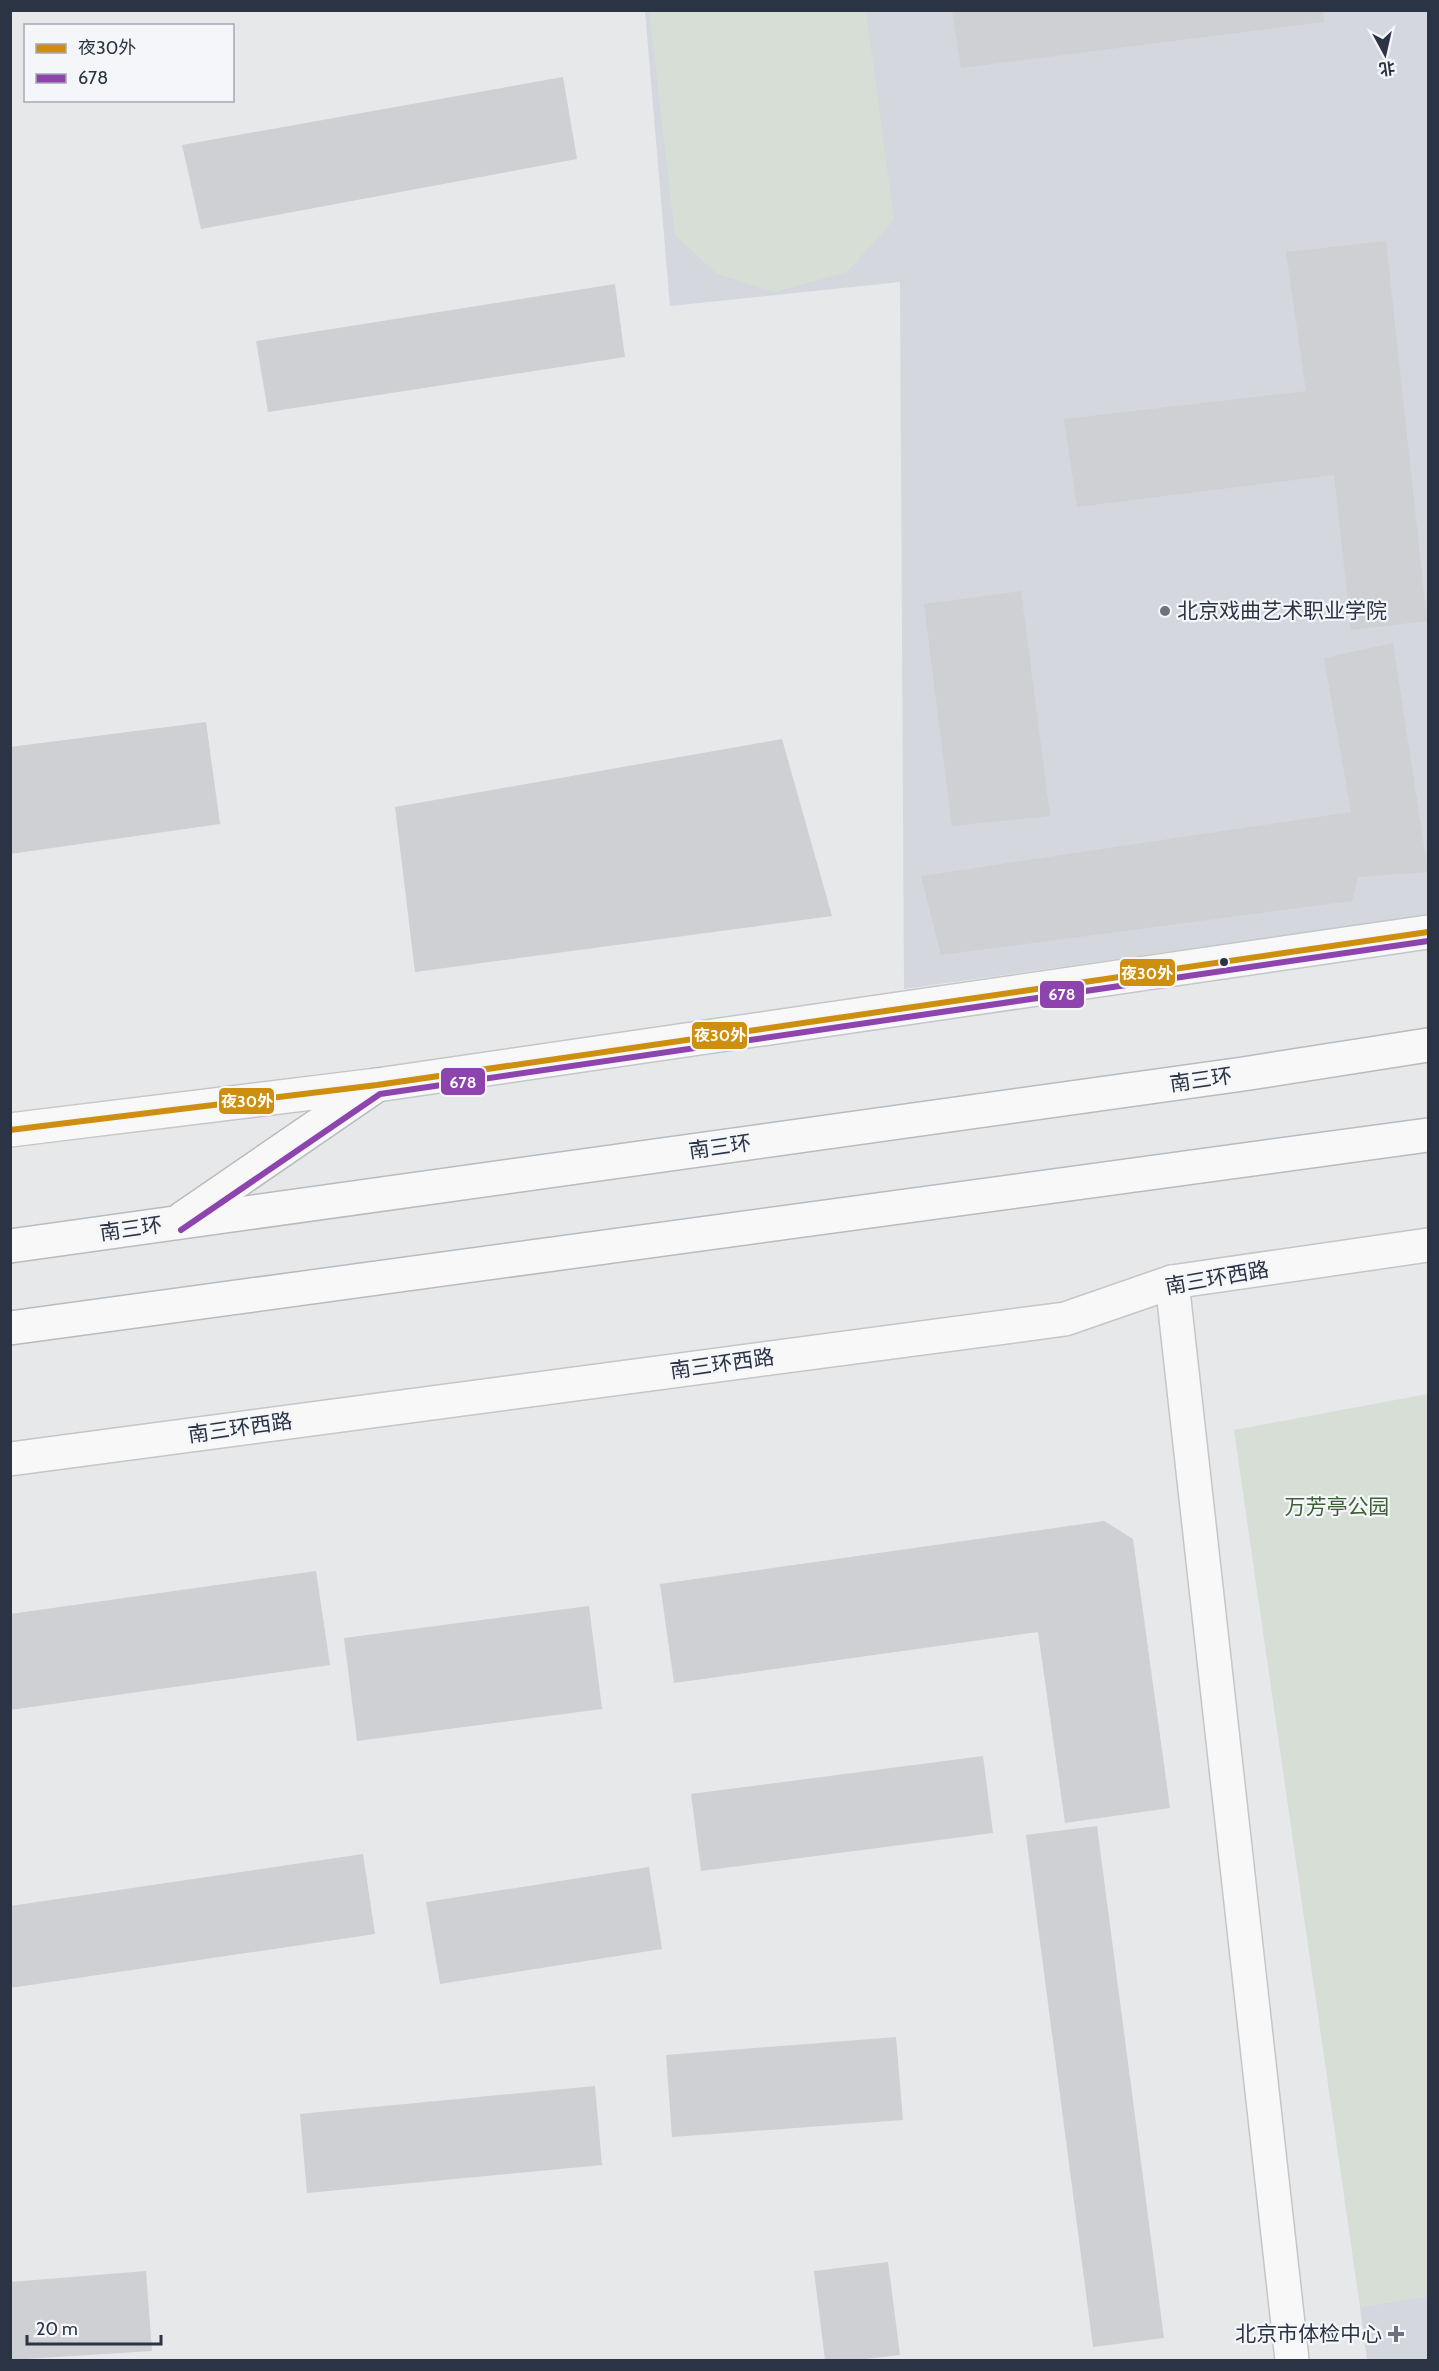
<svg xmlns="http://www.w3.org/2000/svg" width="1439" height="2371" font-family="Cabin,'Noto Sans SC',sans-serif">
<rect width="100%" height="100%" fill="#e6e8ea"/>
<g fill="#d4d7dd">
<polygon points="645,11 1428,11 1428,915 904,989 900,282 670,306"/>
<polygon points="1428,2296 1428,2360 1367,2360 1360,2307"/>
</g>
<g fill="#d6ded6">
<polygon points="649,11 866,11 894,220 847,272 775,292 717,274 675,235"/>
<polygon points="1428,1394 1428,2296 1360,2307 1234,1430"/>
</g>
<g fill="#ced0d3">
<polygon points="952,10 1323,10 1324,22 961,68"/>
<polygon points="563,77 577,159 201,229 182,145"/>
<polygon points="1386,241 1427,621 1351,630 1334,475 1077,507 1064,419 1306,391 1286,252"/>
<polygon points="615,284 625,357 268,412 256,341"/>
<polygon points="1021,591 1050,816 952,826 924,604"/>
<polygon points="1393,643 1428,872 1358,877 1352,901 941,955 921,876 1351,812 1324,658"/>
<polygon points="206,722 220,824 10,854 10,747"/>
<polygon points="782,739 832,916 415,972 395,807"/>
<polygon points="1104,1521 1133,1539 1170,1808 1065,1823 1038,1632 674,1683 660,1584"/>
<polygon points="316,1571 330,1665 10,1710 10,1614"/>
<polygon points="589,1606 602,1709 357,1741 344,1638"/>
<polygon points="983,1756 993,1833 701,1871 691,1794"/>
<polygon points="1097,1826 1164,2338 1093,2347 1026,1835"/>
<polygon points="363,1854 375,1934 10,1988 10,1906"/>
<polygon points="649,1867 662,1949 440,1984 426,1902"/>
<polygon points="896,2037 903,2120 672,2137 666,2055"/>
<polygon points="595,2086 602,2165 307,2193 300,2114"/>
<polygon points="888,2262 900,2355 856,2360 825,2360 814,2271"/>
<polygon points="146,2271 152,2351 10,2360 10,2282"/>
</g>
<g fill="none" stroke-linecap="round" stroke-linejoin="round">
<g stroke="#c4c6c8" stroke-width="36">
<g id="secondary">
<polyline points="10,1130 377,1085 1428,932"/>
<polyline points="1172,1282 1292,2360"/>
<polyline points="10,1459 1065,1319 1172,1282 1428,1245"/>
</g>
</g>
<g stroke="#b8bbbf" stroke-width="36">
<g id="highway">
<polyline points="183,1218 377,1085"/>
<polyline points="10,1246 1243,1074 1428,1045"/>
<polyline points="10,1328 1428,1135"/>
</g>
</g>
<use href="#secondary" stroke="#f8f8f8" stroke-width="33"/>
<use href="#highway" stroke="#f8f8f8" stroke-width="33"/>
<g stroke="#f4f6f9" stroke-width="10">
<polyline id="bus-1" points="10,1130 377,1085 1428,932"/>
</g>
<g stroke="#f4f6f9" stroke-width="10">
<polyline id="bus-2" points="181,1230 380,1094 1428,941"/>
</g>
<use href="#bus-1" stroke="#ce8f0e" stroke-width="6"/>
<use href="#bus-2" stroke="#8e44ad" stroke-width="6"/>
</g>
<g fill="#6c737f" stroke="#f4f6f9" stroke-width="2">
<circle cx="1165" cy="611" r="6"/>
<path d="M1393 2325h6v6h6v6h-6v6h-6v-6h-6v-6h6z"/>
</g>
<circle fill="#2b3445" stroke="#f4f6f9" stroke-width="2" cx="1224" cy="962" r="5"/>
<g text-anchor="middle" stroke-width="4.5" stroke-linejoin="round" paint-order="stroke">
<g font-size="21" fill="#2b3445" stroke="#f4f6f9" text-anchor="start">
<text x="1177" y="618">北京戏曲艺术职业学院</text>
<text x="1382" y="2341" text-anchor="end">北京市体检中心</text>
</g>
<g font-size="21" fill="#2b3445" stroke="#f4f6f9">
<text transform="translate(1201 1080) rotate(-8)" y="7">南三环</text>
<text transform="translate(720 1147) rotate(-8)" y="7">南三环</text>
<text transform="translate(131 1229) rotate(-8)" y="7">南三环</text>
<text transform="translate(1217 1278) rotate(-10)" y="7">南三环西路</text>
<text transform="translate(722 1364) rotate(-8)" y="7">南三环西路</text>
<text transform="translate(240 1428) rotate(-8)" y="7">南三环西路</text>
</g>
<g font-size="21" fill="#3f6138" stroke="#f4f6f9">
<text x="1337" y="1514">万芳亭公园</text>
</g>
</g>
<g stroke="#f4f6f9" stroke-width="2">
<rect x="1119" y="958" width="57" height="29" rx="6" fill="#ce8f0e"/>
<rect x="1039" y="980" width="46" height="29" rx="6" fill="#8e44ad"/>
<rect x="691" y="1021" width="57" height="29" rx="6" fill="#ce8f0e"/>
<rect x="440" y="1067" width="46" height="29" rx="6" fill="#8e44ad"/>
<rect x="218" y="1087" width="57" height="28" rx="6" fill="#ce8f0e"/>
</g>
<g font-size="16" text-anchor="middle" font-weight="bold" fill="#fff">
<text x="1147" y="979">夜30外</text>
<text x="1062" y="1000">678</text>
<text x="720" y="1041">夜30外</text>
<text x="463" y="1088">678</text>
<text x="247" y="1107">夜30外</text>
</g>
<rect width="1439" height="2371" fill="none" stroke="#2b3445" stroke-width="24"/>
<rect x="24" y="24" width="210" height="78" fill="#f4f6f9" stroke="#a4a8b1" stroke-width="1.5"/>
<rect x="36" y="44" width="30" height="9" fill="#ce8f0e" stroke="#a4a8b1" stroke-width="1.5"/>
<text x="78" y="54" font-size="18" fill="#2b3445">夜30外</text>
<rect x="36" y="74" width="30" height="9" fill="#8e44ad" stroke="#a4a8b1" stroke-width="1.5"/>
<text x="78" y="84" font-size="18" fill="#2b3445">678</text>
<g transform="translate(1385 54) rotate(172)" stroke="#f4f6f9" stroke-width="4.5" paint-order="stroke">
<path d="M0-4.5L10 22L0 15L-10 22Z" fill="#2b3445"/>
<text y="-9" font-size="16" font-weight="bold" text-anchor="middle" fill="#2b3445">北</text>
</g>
<path d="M27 2335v9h134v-9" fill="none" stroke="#2b3445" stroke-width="3"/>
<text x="36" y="2335" font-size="18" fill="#2b3445" stroke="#f4f6f9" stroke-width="4.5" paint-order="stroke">20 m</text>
</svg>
